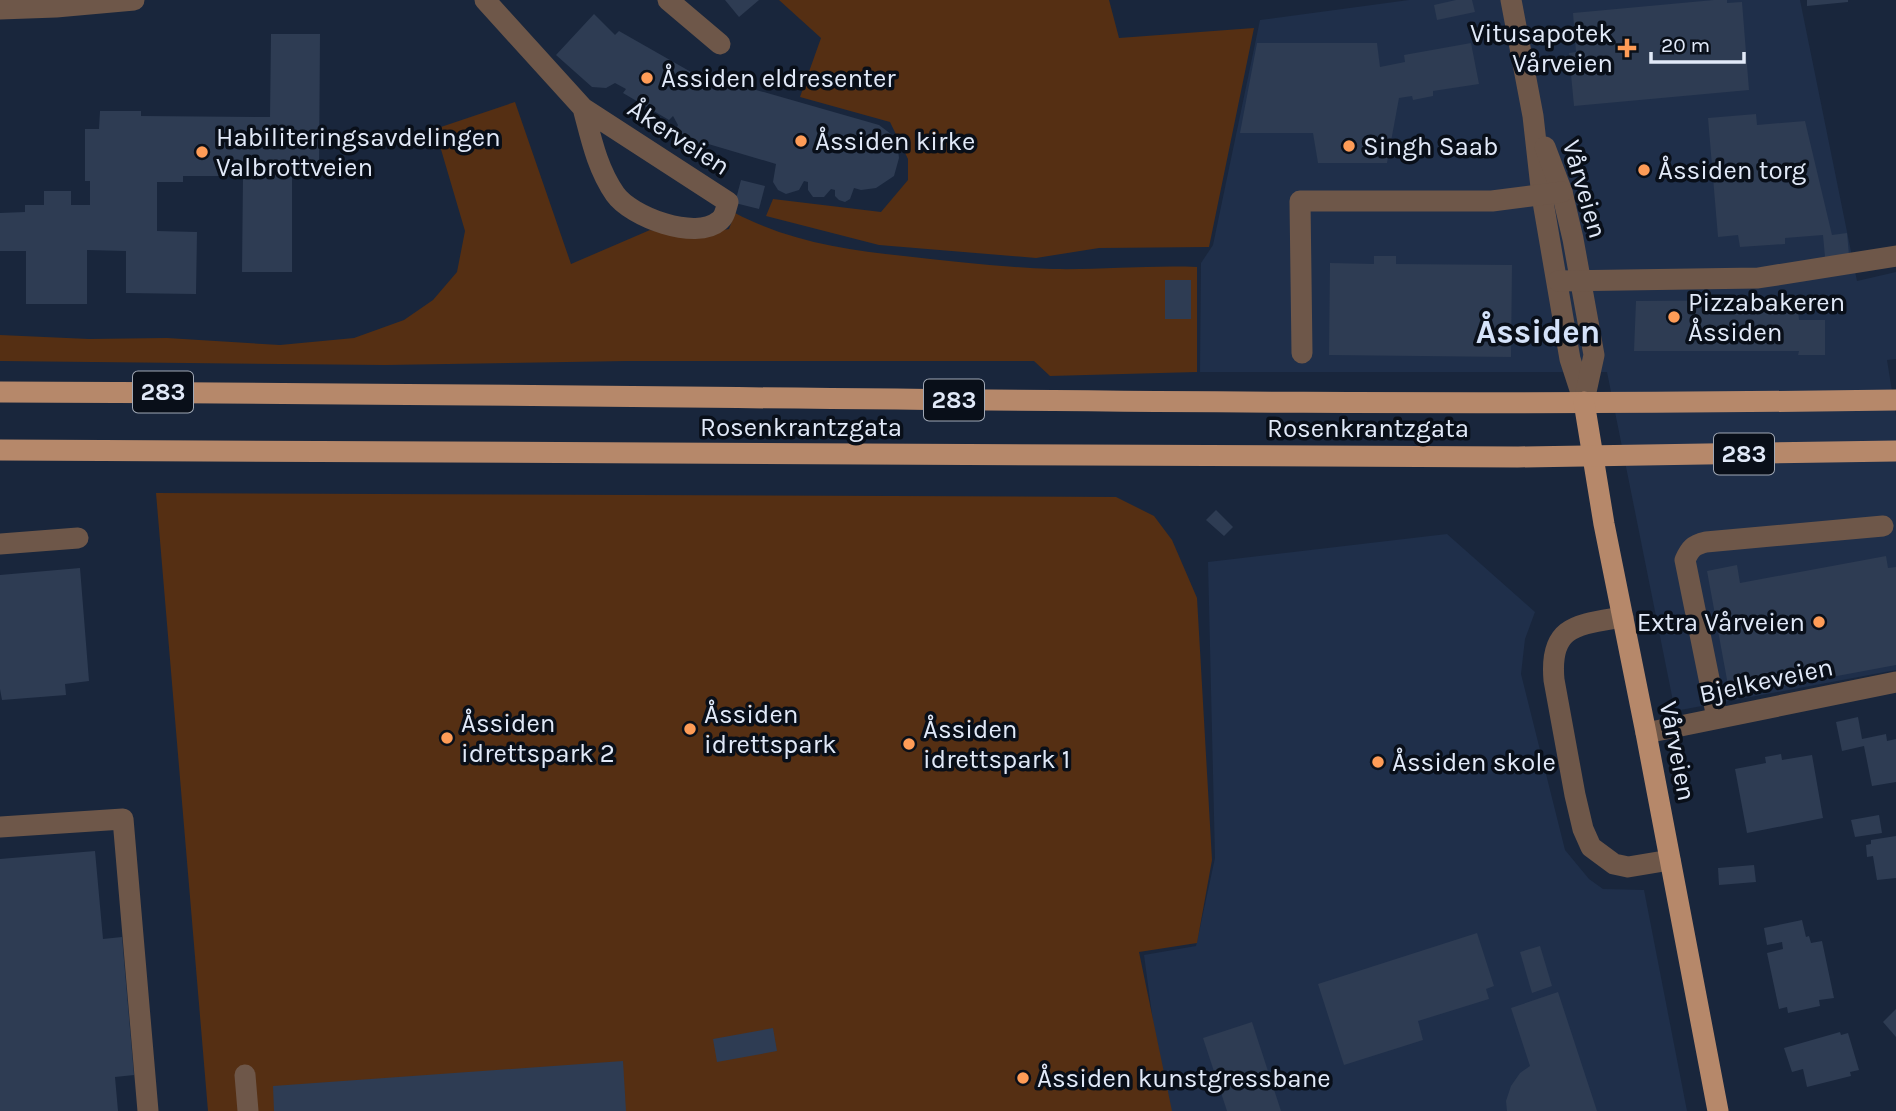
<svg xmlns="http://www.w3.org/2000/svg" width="1896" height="1111" font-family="Karla,sans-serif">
<rect width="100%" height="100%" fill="#19263c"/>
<g fill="#1f2f4a">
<polygon points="1409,0 1800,0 1857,281 1896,272 1896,359 1887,360 1896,416 1896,670 1675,711 1607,372 1200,372 1201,263 1213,245 1260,20"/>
<polygon points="1447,534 1535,612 1525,639 1521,674 1565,850 1589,879 1603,889 1644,890 1687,1111 1171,1111 1156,1044 1144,955 1196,946 1215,858 1208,562"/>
</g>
<g fill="#552f13">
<polygon points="779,0 1109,0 1119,38 1254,28 1209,247 1099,248 1036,258 879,245 766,216 773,199 881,212 908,180 908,159 890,122 800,97 821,38"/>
<path d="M515,102L571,264L650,230L685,237L729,229L735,213C788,241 845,250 904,256C954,262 1003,267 1053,269C1101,270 1149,265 1197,267V372L1050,376L1034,361H627L385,365L0,361V335L89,339L167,338L280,345L354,338L404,320L433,300L457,272L465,231L435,129Z"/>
<polygon points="156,493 1116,497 1154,516 1172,540 1197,598 1212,860 1197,943 1139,952 1172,1111 208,1111"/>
</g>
<g fill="#2e3c53">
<polygon points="725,0 759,0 739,17"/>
<polygon points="1456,0 1472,0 1475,12 1437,20 1434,5"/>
<polygon points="1714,0 1727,0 1727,3 1742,2 1749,90 1574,106 1569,53 1576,52 1573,13"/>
<polygon points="1807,0 1848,0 1848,2 1807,6"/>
<polygon points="594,14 615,35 619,31 691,72 690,73 704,75 879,125 891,134 897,143 899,158 894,176 876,188 861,190 854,188 850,199 845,202 839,200 835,196 835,190 831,189 824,197 813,197 808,190 808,182 804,181 799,190 786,194 778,190 773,182 776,164 705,143 703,150 680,143 676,141 674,133 678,125 673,116 669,120 623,93 626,89 615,83 606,88 592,87 556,55"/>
<polygon points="271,34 320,34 319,175 292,174 292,272 242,272 243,176 183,176 183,182 157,182 157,231 197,232 196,294 126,293 126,251 87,250 87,304 26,304 26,251 0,251 0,213 25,212 25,205 44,205 44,191 71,191 71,205 90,205 90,181 85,181 85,129 99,129 100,111 141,111 141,116 270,117"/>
<polygon points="1257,43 1377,43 1380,67 1405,62 1404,55 1471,43 1479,84 1433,91 1433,96 1413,100 1412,96 1399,98 1387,163 1318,163 1313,133 1240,133"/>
<polygon points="1756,114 1757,125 1805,121 1832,235 1847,233 1849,255 1825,257 1823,235 1785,238 1785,244 1740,247 1738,235 1718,237 1708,118"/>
<polygon points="741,180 765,186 759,209 735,203"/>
<polygon points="1374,256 1396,256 1396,264 1512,265 1511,357 1329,355 1330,263 1374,264"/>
<rect x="1165" y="280" width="26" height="39"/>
<polygon points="1797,300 1799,320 1825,320 1825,355 1798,355 1799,351 1634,351 1636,301"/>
<polygon points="1216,510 1233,527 1224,536 1206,520"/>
<polygon points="1886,556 1888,568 1896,567 1896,665 1730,696 1707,571 1737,565 1740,583"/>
<polygon points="80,568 89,681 65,684 66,695 2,700 0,689 0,575"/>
<polygon points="1858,717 1862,739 1886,734 1887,741 1896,739 1896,782 1872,786 1864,746 1842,751 1836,722"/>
<polygon points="1781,754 1782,760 1812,755 1823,818 1747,833 1735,769 1766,763 1765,757"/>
<polygon points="1879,815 1882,833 1855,837 1851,820"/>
<polygon points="1896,836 1896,878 1877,880 1873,856 1867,857 1866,845 1871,844 1871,840"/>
<polygon points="95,851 103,939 122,937 134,1075 115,1077 118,1111 0,1111 0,859"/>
<polygon points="1754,865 1756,882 1719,885 1718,868"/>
<polygon points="1802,920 1806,937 1809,936 1811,943 1822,941 1834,998 1819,1000 1820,1006 1788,1013 1787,1007 1779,1009 1767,953 1783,949 1782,942 1767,945 1764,928"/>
<polygon points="1477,933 1494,986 1486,989 1489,999 1418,1021 1423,1040 1344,1065 1318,984"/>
<polygon points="1540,946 1552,986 1532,993 1520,952"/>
<polygon points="1558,992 1597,1111 1507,1111 1506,1101 1511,1086 1520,1073 1530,1066 1511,1008"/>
<polygon points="1896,1009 1896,1037 1883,1022"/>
<polygon points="1252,1022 1281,1111 1227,1111 1203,1038"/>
<polygon points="773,1028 777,1051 717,1062 713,1039"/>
<polygon points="1840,1032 1841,1035 1848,1033 1859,1070 1850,1072 1851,1076 1807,1087 1803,1069 1792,1072 1784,1048"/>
<polygon points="623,1061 626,1111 274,1111 273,1086"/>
</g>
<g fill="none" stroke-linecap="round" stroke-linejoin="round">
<g stroke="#6e5749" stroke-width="21">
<path d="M485,0L583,108L728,202C726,208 725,217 719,221C696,241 631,217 615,194C597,168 591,138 583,108"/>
<polyline points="668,0 720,44"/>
<polyline points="1511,0 1533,116 1542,196 1570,359 1584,402"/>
<polyline points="0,9 56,7 134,0"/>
<polyline points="1545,147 1562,192 1573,239 1594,355 1584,401"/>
<polyline points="1558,281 1758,278 1896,256"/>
<polyline points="1302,353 1300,201 1492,201 1562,192"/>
<polyline points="0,544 78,538"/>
<path d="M1623,617C1577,625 1549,625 1554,680L1575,795L1583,829L1591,847L1614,864L1628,867L1670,860"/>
<path d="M1717,718L1685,560C1690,549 1693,545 1706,542L1883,526"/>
<polyline points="1646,733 1896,682"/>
<polyline points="0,827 123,819 148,1111"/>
<polyline points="245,1075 248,1111"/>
</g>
<g stroke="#b6886a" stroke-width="21">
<path d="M0,392C632,393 1264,409 1896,400"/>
<polyline points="1584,402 1604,524 1646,733 1718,1111"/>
<polyline points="0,450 1518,457 1896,451"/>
</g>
</g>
<g fill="#fe9c57" stroke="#090f19" stroke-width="2.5">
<path d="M1623.5 37.5h7v7h7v7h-7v7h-7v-7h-7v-7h7z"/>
<circle cx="647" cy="78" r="7"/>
<circle cx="801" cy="141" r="7"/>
<circle cx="1349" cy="146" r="7"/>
<circle cx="202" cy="152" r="7"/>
<circle cx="1644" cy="170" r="7"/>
<circle cx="1674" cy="317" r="7"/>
<circle cx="1819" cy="622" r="7"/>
<circle cx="690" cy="729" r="7"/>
<circle cx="447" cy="738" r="7"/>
<circle cx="909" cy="744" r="7"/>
<circle cx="1378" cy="762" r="7"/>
<circle cx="1023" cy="1078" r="7"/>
</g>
<g text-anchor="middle" stroke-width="7" stroke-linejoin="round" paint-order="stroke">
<g fill="#090f19" stroke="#a0a8b5" stroke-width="2">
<rect x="133" y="371.5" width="60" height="41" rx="5"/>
<rect x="924" y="379.5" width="60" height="41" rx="5"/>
<rect x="1714" y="433.5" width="60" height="41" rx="5"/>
</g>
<g font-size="24" font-weight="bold" fill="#e1e9f8">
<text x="163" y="400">283</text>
<text x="954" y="408">283</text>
<text x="1744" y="462">283</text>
</g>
<g font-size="26" fill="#e1e9f8" stroke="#090f19" text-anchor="start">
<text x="1613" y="42" text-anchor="end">Vitusapotek<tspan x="1613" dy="30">Vårveien</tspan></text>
<text x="661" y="87">Åssiden eldresenter</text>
<text x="216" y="146">Habiliteringsavdelingen<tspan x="216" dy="30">Valbrottveien</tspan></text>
<text x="815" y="150">Åssiden kirke</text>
<text x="1363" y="155">Singh Saab</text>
<text x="1658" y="179">Åssiden torg</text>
<text x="1688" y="311">Pizzabakeren<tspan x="1688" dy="30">Åssiden</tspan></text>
<text x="1805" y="631" text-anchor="end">Extra Vårveien</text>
<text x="704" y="723">Åssiden<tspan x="704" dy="30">idrettspark</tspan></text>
<text x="461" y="732">Åssiden<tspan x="461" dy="30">idrettspark 2</tspan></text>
<text x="923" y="738">Åssiden<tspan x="923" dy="30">idrettspark 1</tspan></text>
<text x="1392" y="771">Åssiden skole</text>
<text x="1037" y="1087">Åssiden kunstgressbane</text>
</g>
<g font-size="26" fill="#e1e9f8" stroke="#090f19">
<text transform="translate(679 137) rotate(33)" y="9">Åkerveien</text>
<text transform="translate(1585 189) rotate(74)" y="9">Vårveien</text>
<text x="801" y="436">Rosenkrantzgata</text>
<text x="1368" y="437">Rosenkrantzgata</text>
<text transform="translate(1766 680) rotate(-12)" y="9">Bjelkeveien</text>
<text transform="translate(1678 751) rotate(79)" y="9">Vårveien</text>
</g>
<g font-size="33" font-weight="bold" fill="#d4e2f9" stroke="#090f19">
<text x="1538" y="343">Åssiden</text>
</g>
</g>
<path d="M1651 52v10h93v-10" fill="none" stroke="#e1e9f8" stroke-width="3.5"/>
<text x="1661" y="52" font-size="21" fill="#e1e9f8" stroke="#090f19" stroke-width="5" paint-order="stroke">20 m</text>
</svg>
